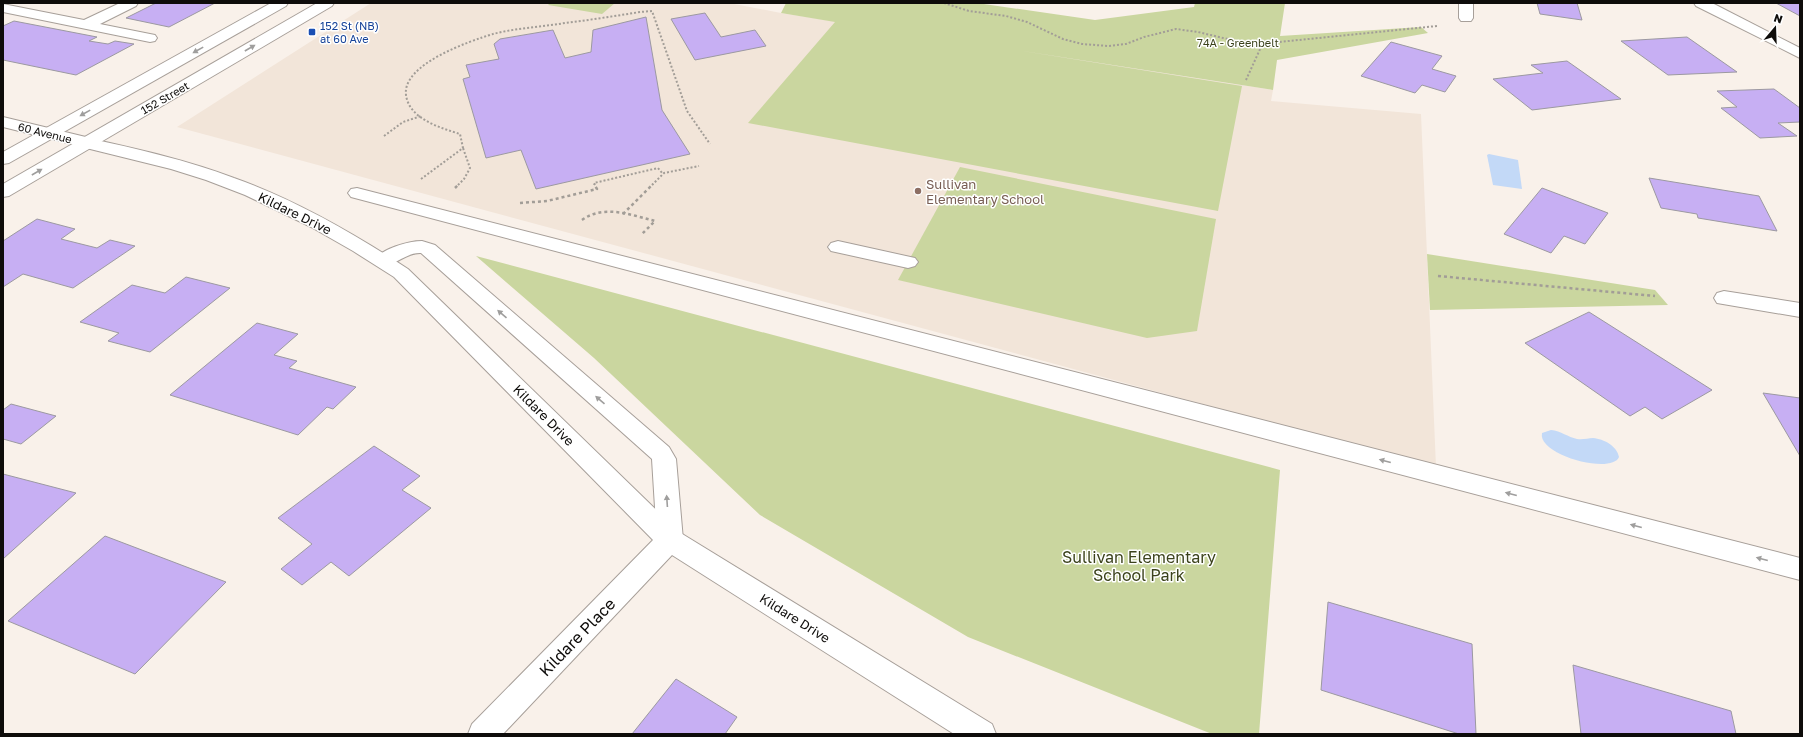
<svg xmlns="http://www.w3.org/2000/svg" width="1803" height="737" font-family="'Golos Text',sans-serif">
<rect width="100%" height="100%" fill="#f9f1ea"/>
<polygon fill="#f2e5d9" points="371,3 729,3 781,13 1273,90 1271,101 1421,114 1436,467 177,127"/>
<g fill="#cad69f">
<polygon points="550,3 615,3 602,14 548,5"/>
<polygon points="786,3 977,3 1095,20 1194,7 1195,3 1285,3 1280,36 1421,27 1428,33 1277,60 1273,90 978,44 1242,86 1218,211 748,123 835,22 781,13"/>
<polygon points="960,167 1216,219 1197,331 1147,338 898,280"/>
<polygon points="1427,254 1655,290 1668,305 1430,310"/>
<polygon points="476,256 1280,470 1259,734 1212,734 968,637 760,515 594,358"/>
</g>
<g fill="#c3d9f7">
<polygon points="1489,154 1518,160 1522,189 1493,185 1487,155"/>
<path d="M1551,430C1561,431 1568,437 1577,439C1583,440 1588,438 1593,438C1604,439 1617,446 1619,457C1612,475 1537,455 1542,433Z"/>
</g>
<g fill="#c7aff3" stroke="#9c99a1">
<polygon points="156,3 215,3 169,27 126,18"/>
<polygon points="1537,3 1577,3 1582,20 1540,14"/>
<polygon points="1776,3 1800,3 1800,16"/>
<polygon points="705,13 721,37 755,30 766,46 695,60 671,19"/>
<polygon points="646,17 662,110 690,154 536,189 521,150 486,158 463,79 470,77 466,65 499,59 494,44 500,39 553,30 565,58 591,52 593,30"/>
<polygon points="14,21 97,37 89,41 108,44 115,41 134,44 76,75 3,60 3,26"/>
<polygon points="1687,37 1737,72 1668,75 1621,41"/>
<polygon points="1391,42 1442,56 1432,69 1456,76 1445,92 1422,85 1415,93 1361,76"/>
<polygon points="1567,61 1621,99 1532,110 1493,79 1543,73 1531,65"/>
<polygon points="1774,89 1800,108 1800,122 1778,123 1797,136 1760,138 1721,108 1737,107 1717,91"/>
<polygon points="1649,178 1759,196 1777,231 1698,218 1697,214 1661,208"/>
<polygon points="1542,188 1608,213 1585,244 1564,236 1551,253 1504,234"/>
<polygon points="37,219 75,229 61,239 97,248 110,240 135,246 73,288 23,274 3,287 3,241"/>
<polygon points="186,277 230,288 150,352 108,341 119,333 80,322 132,285 165,293"/>
<polygon points="1589,312 1712,390 1662,419 1645,407 1630,416 1525,343"/>
<polygon points="257,323 298,334 274,355 297,361 289,368 356,387 333,409 327,407 298,435 170,395"/>
<polygon points="1763,393 1800,398 1800,456"/>
<polygon points="11,404 56,416 21,444 3,439 3,410"/>
<polygon points="374,446 420,476 402,490 431,508 349,576 331,562 302,585 281,569 312,544 278,518"/>
<polygon points="3,474 76,493 3,559"/>
<polygon points="105,536 226,582 135,674 8,621"/>
<polygon points="1328,602 1472,644 1476,734 1459,734 1321,690"/>
<polygon points="1573,665 1731,711 1736,734 1581,734"/>
<polygon points="676,679 737,717 725,734 632,734"/>
</g>
<g fill="none" stroke-linecap="round" stroke-linejoin="round">
<g stroke="#a79f99" stroke-width="2">
<g id="service">
<polygon points="120,3 138,3 136,6 100,24 155,35 157,38 155,41 150,42 3,12 3,4 84,20"/>
<polygon points="357,188 1800,558 1800,580 351,197 348,193 351,189"/>
<path d="M422,241L435,245L669,447L676,459L683,540L679,548L670,551L661,548L657,540L652,459L421,253C404,252 393,270 376,265L373,261C381,249 408,241 422,241Z"/>
<polygon points="838,241 915,258 918,262 915,266 908,268 831,251 828,247 831,243"/>
</g>
</g>
<g stroke="#a79f99" stroke-width="2">
<g id="minor">
<polygon points="1459,3 1473,3 1473,18 1471,21 1461,21 1459,18"/>
<polygon points="1694,3 1712,3 1800,48 1800,58 1696,6"/>
<path d="M88,138C137,149 187,160 234,178C296,200 353,233 408,269L679,532L992,724L996,734H954L672,555L503,734H468L472,724L653,540L394,277L353,251L311,227L245,195L206,180L171,169L82,147L80,143L82,139Z"/>
<polygon points="1724,291 1800,303 1800,317 1717,303 1714,298 1717,293"/>
</g>
</g>
<g stroke="#a79f99" stroke-width="2">
<polygon id="tertiary" points="3,117 94,139 96,143 94,147 88,148 3,127"/>
</g>
<g stroke="#a79f99" stroke-width="2">
<g id="secondary">
<polygon points="271,3 288,3 286,6 9,163 3,164 3,152"/>
<polygon points="317,3 334,3 332,6 9,196 3,197 3,184"/>
</g>
</g>
<g stroke="#a29d97" stroke-width="2" stroke-dasharray="2 2" stroke-linecap="butt">
<polyline points="944,3 969,11 1006,16 1027,22 1063,39 1082,44 1108,46 1126,44 1144,37 1176,29 1198,32 1261,47"/>
<polyline points="1246,80 1261,47 1269,43 1437,26"/>
<polyline points="384,136 403,122 421,116"/>
<path d="M421,179L463,148L460,134C441,128 409,119 406,95C402,64 470,41 493,34C516,28 541,27 565,23C590,20 615,16 640,12L652,11L687,111L710,144"/>
<polyline points="458,185 464,179 470,168 463,148"/>
<polyline points="595,185 594,183 658,168 663,174"/>
<polyline points="652,185 664,173 699,166"/>
</g>
<g stroke="#a29d97" stroke-width="2.5" stroke-dasharray="3 3" stroke-linecap="butt">
<polyline points="455,188 459,184"/>
<polyline points="520,203 547,201 597,189 594,184"/>
<polyline points="623,214 653,184"/>
<path d="M582,220C604,204 631,215 655,221L641,235"/>
<polyline points="1438,276 1655,296"/>
</g>
<use href="#service" fill="#fff" fill-rule="evenodd"/>
<use href="#minor" fill="#fff" fill-rule="evenodd"/>
<use href="#tertiary" fill="#fff" fill-rule="evenodd"/>
<use href="#secondary" fill="#fff" fill-rule="evenodd"/>
</g>
<defs><path id="oneway-solid" d="M-6-.8H1V-3.2L6.5 0L1 3.2V.8H-6Z"/></defs>
<g fill="#9f9e9d">
<use href="#oneway-solid" transform="translate(250 48) rotate(-30)"/>
<use href="#oneway-solid" transform="translate(198 50) rotate(151)"/>
<use href="#oneway-solid" transform="translate(85 113) rotate(151)"/>
<use href="#oneway-solid" transform="translate(37 172) rotate(-30)"/>
<use href="#oneway-solid" transform="translate(502 314) rotate(-139)"/>
<use href="#oneway-solid" transform="translate(600 400) rotate(-139)"/>
<use href="#oneway-solid" transform="translate(1385 461) rotate(-165)"/>
<use href="#oneway-solid" transform="translate(1511 494) rotate(-165)"/>
<use href="#oneway-solid" transform="translate(667 501) rotate(-94)"/>
<use href="#oneway-solid" transform="translate(1636 526) rotate(-165)"/>
<use href="#oneway-solid" transform="translate(1762 559) rotate(-165)"/>
</g>
<rect fill="#1a4fb4" stroke="#fff" stroke-width="1.5" x="308" y="28" width="8" height="8" rx="2"/>
<circle fill="#8d6e63" stroke="#fff" stroke-width="1.5" cx="918" cy="191" r="4"/>
<g text-anchor="middle" stroke-width="3" stroke-linejoin="round" paint-order="stroke">
<g font-size="11" fill="#164399" stroke="#fff" text-anchor="start">
<text x="320" y="30">152 St (NB)<tspan x="320" dy="13">at 60 Ave</tspan></text>
</g>
<g font-size="11" fill="#3b421b" stroke="#fff">
<text x="1238" y="47">74A - Greenbelt</text>
</g>
<g font-size="11" fill="#0e0c0a" stroke="#fff">
<text transform="translate(165 98) rotate(-30)" y="4">152 Street</text>
<text transform="translate(45 133) rotate(14)" y="4">60 Avenue</text>
</g>
<g font-size="13" fill="#785e54" stroke="#fff" text-anchor="start">
<text x="926" y="189">Sullivan<tspan x="926" dy="15">Elementary School</tspan></text>
</g>
<g font-size="13" fill="#0e0c0a" stroke="#fff">
<text transform="translate(295 213) rotate(26)" y="5">Kildare Drive</text>
<text transform="translate(544 415) rotate(45)" y="5">Kildare Drive</text>
<text transform="translate(795 618) rotate(32)" y="5">Kildare Drive</text>
</g>
<g font-size="16" fill="#3b421b" stroke="#fff">
<text x="1139" y="563">Sullivan Elementary<tspan x="1139" dy="18">School Park</tspan></text>
</g>
<g font-size="16" fill="#0e0c0a" stroke="#fff">
<text transform="translate(577 637) rotate(-46)" y="6">Kildare Place</text>
</g>
</g>
<rect width="1803" height="737" fill="none" stroke="#0e0c0a" stroke-width="8"/>
<g transform="translate(1775 28) rotate(19)" stroke="#ffffff" stroke-width="3" paint-order="stroke">
<path d="M0-3L7 15L0 10L-7 15Z" fill="#0e0c0a"/>
<text y="-6" font-size="11" font-weight="bold" text-anchor="middle" fill="#0e0c0a">N</text>
</g>
</svg>
